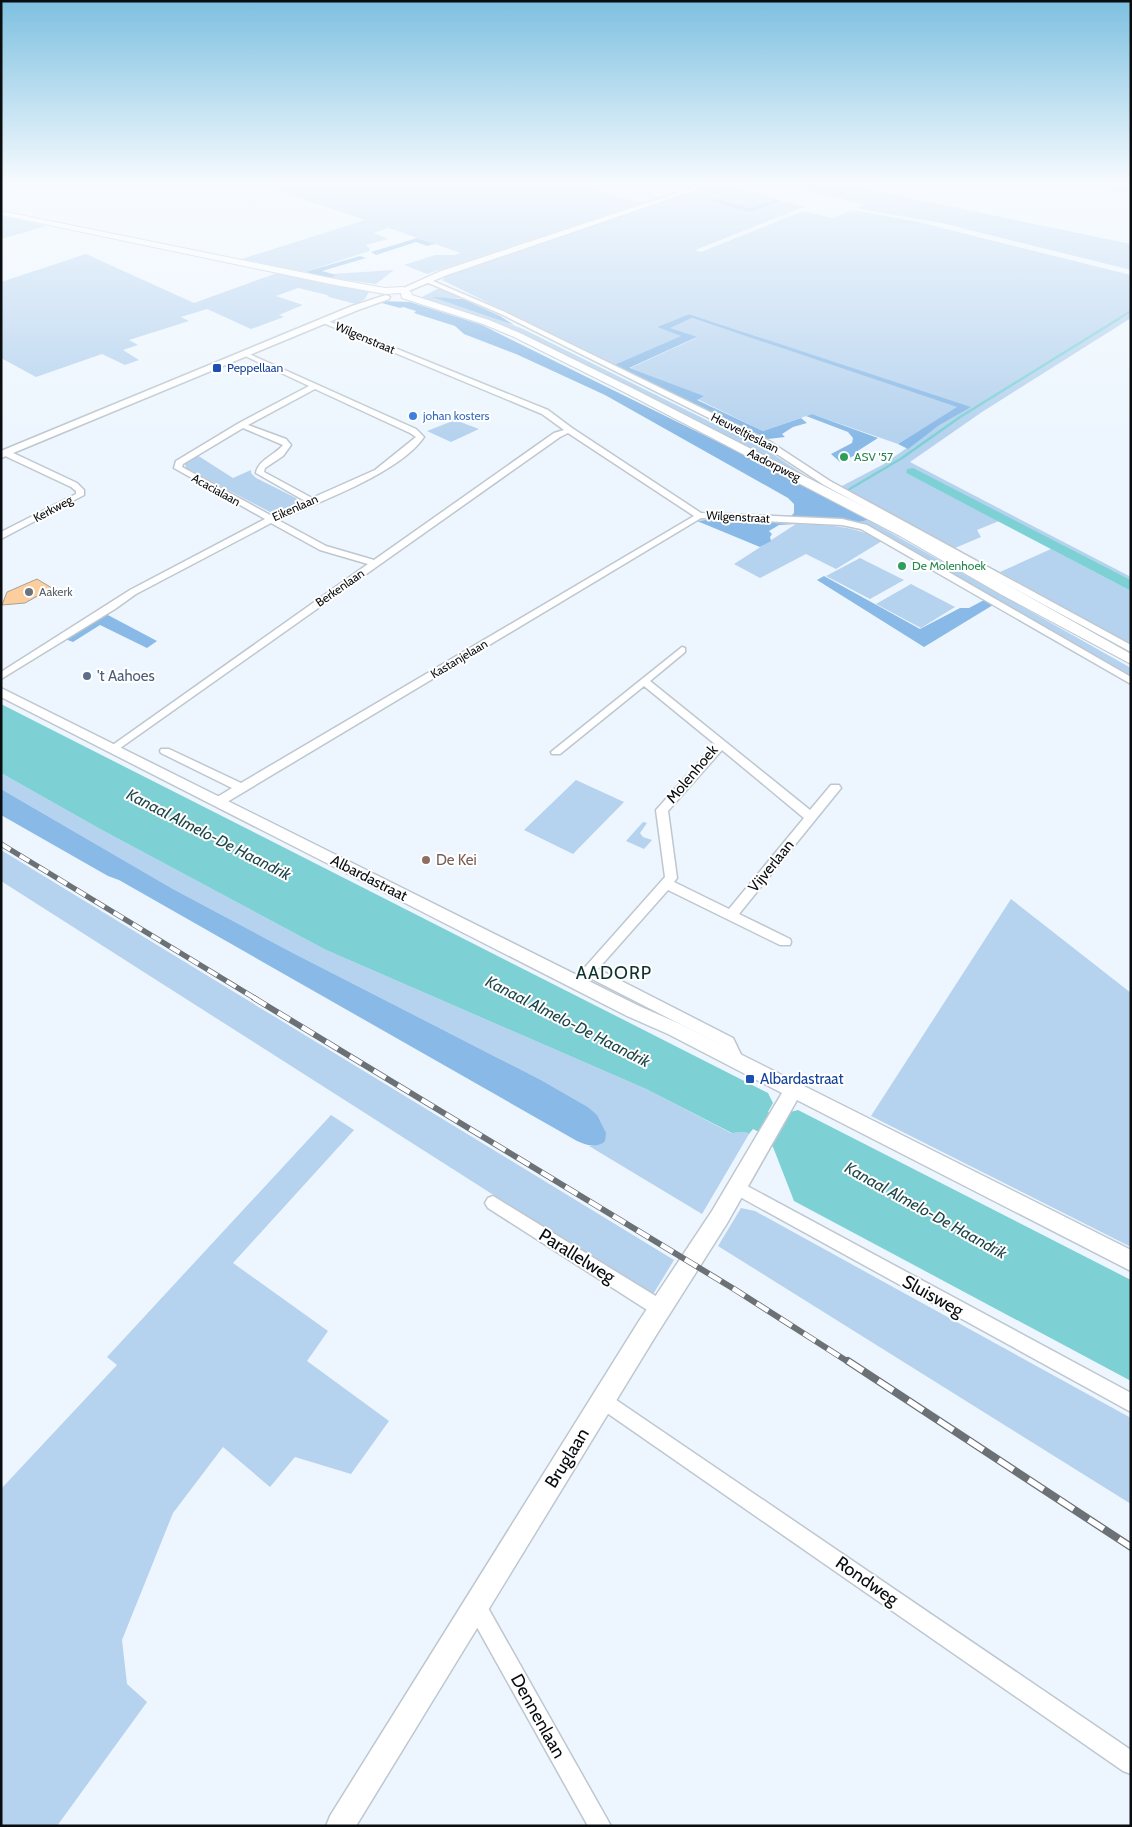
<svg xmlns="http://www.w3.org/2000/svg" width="1132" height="1827" font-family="Cabin,sans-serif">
<rect width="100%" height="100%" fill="#edf6fe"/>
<g fill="#b5d2ee">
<polygon points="255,183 571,183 641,203 427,274 404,265 435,255 454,255 461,253 389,228 374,233 388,239 366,245 370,249 369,251 305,272 242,259 365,220"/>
<polygon points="719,183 776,199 751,208 713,198 751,212 781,201 804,207 695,250 701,252 803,211 833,218 852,210 914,221 1131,275 1131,318 982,412 910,462 1131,577 1131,580 913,469 906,473 999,521 977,530 981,537 955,548 840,487 884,464 938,426 970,407 689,314 657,327 682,336 614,365 442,280 448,275"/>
<polygon points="780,183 837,183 1131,244 1131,270 942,223 864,210 857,208 863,204"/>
<polygon points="1063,183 1131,183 1131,194"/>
<polygon points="1,216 46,226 1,239"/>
<polygon points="86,254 194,303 277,273 330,285 370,290 365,299 356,304 329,297 327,295 298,288 276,296 303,305 279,315 284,317 251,329 207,309 181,317 189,321 129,340 138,345 123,350 139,360 125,365 102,354 36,377 1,358 1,282"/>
<polygon points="394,270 376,284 331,278 336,275 331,274"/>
<polygon points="439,288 463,298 435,298 471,309 523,329 767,450 806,476 517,331 486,319 420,298"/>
<polygon points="692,318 958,407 898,444 812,414 763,431 697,399 703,396 628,369 696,338 669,328"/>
<polygon points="455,420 479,429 451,442 427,431"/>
<polygon points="197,455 233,478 251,470 251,473 256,478 296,498 299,503 278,512 270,512 186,468 185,464"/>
<polygon points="868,520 1131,668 1131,677 876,529 854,523"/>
<path d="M796,524C829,526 853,524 882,541L836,569L806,554L760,578L734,564Z"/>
<polygon points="1051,549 1131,591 1131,645 1000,572"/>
<polygon points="860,558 904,580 870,599 826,576"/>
<polygon points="911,584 955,607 921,628 876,604"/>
<polygon points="1,773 100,829 326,950 646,1089 731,1133 745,1132 749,1134 702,1214 589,1146 595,1145 597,1116 588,1107 541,1080 291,952 173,889 1,789"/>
<polygon points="576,780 624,802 573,854 524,830"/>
<polygon points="643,822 647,823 640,833 643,837 652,840 644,849 626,841"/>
<polygon points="1,850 674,1260 652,1296 1,881"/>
<polygon points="1011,899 1131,993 1131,1247 871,1116"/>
<polygon points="331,1115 354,1130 233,1263 328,1331 307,1361 389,1421 351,1474 295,1457 270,1487 223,1447 173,1513 122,1640 127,1684 147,1702 57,1826 1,1826 1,1489 117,1365 107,1357"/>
<polygon points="741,1208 755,1211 1131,1418 1131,1504 718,1246"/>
</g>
<g fill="#89b9e6">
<polygon points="713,198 751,208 776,199 781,201 751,212 707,200"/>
<polygon points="417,238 435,244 427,246 416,242 376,255 371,252"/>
<polygon points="360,256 366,258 322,271 336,275 331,278 305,272"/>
<polygon points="432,297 463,299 500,316 514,325"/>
<polygon points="381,301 410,302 482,325 724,445 868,520 854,523 789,518 794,513 794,504 788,498 605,395 516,354 464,334 455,326 414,313 416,311 403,307 400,308 378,302"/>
<polygon points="689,314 971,407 938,426 908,449 898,444 957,407 692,318 670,328 697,337 629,368 704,396 697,400 763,431 801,418 807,423 793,427 782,434 785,437 768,439 614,365 681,336 657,327"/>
<polygon points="812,414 878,438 856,452 858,454 840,462 831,454 852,443 853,438 848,432 806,416"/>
<polygon points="706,520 796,524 779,525 769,531 772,534 770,537 771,541 760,547 697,521"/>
<polygon points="824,576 920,629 960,608 969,608 984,600 993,605 924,647 817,580"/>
<polygon points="106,614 157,641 147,648 100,625 73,642 65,639"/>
<path d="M1,789L173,889L291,952L541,1080L588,1107L597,1115L606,1133L605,1141C596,1149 587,1145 577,1141L119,880L108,876L1,815Z"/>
</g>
<g fill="#7dd1d5">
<polygon points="913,468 1131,580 1131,591 906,473 907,469"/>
<polygon points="1,704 768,1093 773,1103 768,1112 784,1121 790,1112 798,1110 1131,1280 1131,1381 794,1201 773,1147 770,1145 773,1139 753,1129 749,1134 745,1132 732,1133 646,1089 326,950 100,829 1,773"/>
</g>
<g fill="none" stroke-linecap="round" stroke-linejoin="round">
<polyline stroke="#7dd1d5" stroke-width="2" points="1118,319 1131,311"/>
<polyline stroke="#7dd1d5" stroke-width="2.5" points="848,490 902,458 960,417 1120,318"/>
</g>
<polygon fill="#fccd9d" stroke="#a9a199" points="37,579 52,588 25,603 2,605 7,592"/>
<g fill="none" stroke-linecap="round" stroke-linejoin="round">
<g stroke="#bec7cf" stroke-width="3">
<g id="minor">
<polygon points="426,278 505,312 769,441 830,481 1131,645 1131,652 824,485 763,445 501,314 424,281"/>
<path d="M323,319L548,410L572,428L701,513L842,519L867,525L1131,677V684L861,529L842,525L701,518L222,805H214L212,802L214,799L232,788L161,753L160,751L161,749H169L241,783L694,516L568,433L560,437L116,751L112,752L107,749L368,564L320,550L271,523L136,594L115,609L1,679V672L130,590L265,519L174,468L176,461L239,423L309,386L243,355V353H247L416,429L424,437C400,473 318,502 278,520L326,546L374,560L554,433L564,430L542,414L321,322V320ZM315,389L410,433L416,437L375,470L312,498L264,472L265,468L283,456L291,445L286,439L248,425ZM243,428L283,445C275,455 258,460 256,473L305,501L272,516L182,467L183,464Z"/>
<polygon points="3,451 9,451 77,483 84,490 84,495 1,539 1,532 76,494 76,491 71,487 3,455"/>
<path d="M682,647L685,648V652L650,681L810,810L831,785H839L841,788L739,914L790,939L791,942L790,945H780L668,890L598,969L733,1038L745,1063L743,1067L738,1069L733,1067L723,1046L590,978C585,984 582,989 573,987L571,983L665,877L656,810L715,744L644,686L560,754H552L551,752ZM722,750L804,818L729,909L674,882L677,878L668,811Z"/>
<polygon points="736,1180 1131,1393 1131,1412 731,1192 728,1187 731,1182"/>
<polygon points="493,1196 667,1303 669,1309 667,1315 661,1317 655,1315 488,1208 485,1203 488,1198"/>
<polygon points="603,1391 1131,1750 1131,1774 1123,1771 597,1406 594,1400 597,1394"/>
<polygon points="476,1596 483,1599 611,1826 588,1826 469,1613 466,1606 469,1599"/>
</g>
</g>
<g stroke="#bec7cf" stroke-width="3">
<g id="tertiary">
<polygon points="707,183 716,183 447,275 406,292 399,290 441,271"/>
<polygon points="386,295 390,297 389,299 358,310 1,458 1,451 352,306"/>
<polygon points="1,688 639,1006 680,1024 1131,1250 1131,1271 797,1100 726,1225 655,1337 356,1826 326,1826 330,1816 639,1321 712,1211 782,1093 668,1034 627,1016 1,697"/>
</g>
</g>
<g stroke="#bec7cf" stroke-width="2">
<polygon id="secondary" points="1,211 335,279 385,288 403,287 411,292 412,295 489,320 520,333 632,388 910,530 1131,654 1131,664 1002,595 900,536 624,392 514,337 483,324 402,298 401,293 385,294 335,285 1,215"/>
</g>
<use href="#minor" fill="#fff" fill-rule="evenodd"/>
<use href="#tertiary" fill="#fff" fill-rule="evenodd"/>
<use href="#secondary" fill="#fff" fill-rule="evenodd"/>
<g stroke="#6c7176" stroke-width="5.5">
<polyline id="rail-far2" points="1,844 256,999"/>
</g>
<g stroke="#6c7176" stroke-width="6">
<polyline id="rail-far1" points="254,998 734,1289 850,1363"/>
</g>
<g stroke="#6c7176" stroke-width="8">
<polyline id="rail" points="848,1361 1131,1547"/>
</g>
<use href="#rail-far2" stroke="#fff" stroke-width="4" stroke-dasharray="11" stroke-linecap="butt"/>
<use href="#rail-far1" stroke="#fff" stroke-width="4.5" stroke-dasharray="14" stroke-linecap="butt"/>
<use href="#rail" stroke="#fff" stroke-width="5.5" stroke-dasharray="18" stroke-linecap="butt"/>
</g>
<linearGradient id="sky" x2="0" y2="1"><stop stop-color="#7dc0e0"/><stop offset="0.42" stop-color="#f7fbff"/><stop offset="1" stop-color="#f7fbff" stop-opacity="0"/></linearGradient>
<rect width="1132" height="438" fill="url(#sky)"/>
<g fill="#1a4fb4" stroke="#fff" stroke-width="2">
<rect x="212" y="363" width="10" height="10" rx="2.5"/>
<rect x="745" y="1074" width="10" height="10" rx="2.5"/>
</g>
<circle fill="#3f7fe0" stroke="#fff" stroke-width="2" cx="413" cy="416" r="5"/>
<g fill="#2e9e5b" stroke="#fff" stroke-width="2">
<circle cx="844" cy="457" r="5"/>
<circle cx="902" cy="566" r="5"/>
</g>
<circle fill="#6b7280" stroke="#fff" stroke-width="2" cx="29" cy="592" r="5"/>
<circle fill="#5c6f8a" stroke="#fff" stroke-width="2" cx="87" cy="676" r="5"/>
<circle fill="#8d6e63" stroke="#fff" stroke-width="2" cx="426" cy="860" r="5"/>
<g text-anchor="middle" stroke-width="4" stroke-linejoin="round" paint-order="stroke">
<g font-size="12" fill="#0a0d10" stroke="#fff">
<text transform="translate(365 338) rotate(23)" y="4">Wilgenstraat</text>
<text transform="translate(745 433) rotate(27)" y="4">Heuveltjeslaan</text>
<text transform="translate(774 465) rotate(27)" y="4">Aadorpweg</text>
<text transform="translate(216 490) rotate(29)" y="4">Acacialaan</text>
<text transform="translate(295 508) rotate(-24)" y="4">Eikenlaan</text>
<text transform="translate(53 509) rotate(-28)" y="4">Kerkweg</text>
<text transform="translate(738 517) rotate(3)" y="4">Wilgenstraat</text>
<text transform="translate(340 588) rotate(-35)" y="4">Berkenlaan</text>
<text transform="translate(459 659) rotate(-31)" y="4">Kastanjelaan</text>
</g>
<g font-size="12" fill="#164399" stroke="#fff" text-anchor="start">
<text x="227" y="372">Peppellaan</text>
</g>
<g font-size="12" fill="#366cbe" stroke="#fff" text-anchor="start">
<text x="423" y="420">johan kosters</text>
</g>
<g font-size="12" fill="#27864d" stroke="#fff" text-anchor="start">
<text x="854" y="461">ASV '57</text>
<text x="912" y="570">De Molenhoek</text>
</g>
<g font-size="12" fill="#5b616d" stroke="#fff" text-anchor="start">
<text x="39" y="596">Aakerk</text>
</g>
<g font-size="15" fill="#4e5e75" stroke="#fff" text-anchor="start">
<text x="97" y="681">'t Aahoes</text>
</g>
<g font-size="15" fill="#0a0d10" stroke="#fff">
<text transform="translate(692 774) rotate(-50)" y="5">Molenhoek</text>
<text transform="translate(771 866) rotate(-51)" y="5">Vijverlaan</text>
<text transform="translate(369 878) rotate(27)" y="5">Albardastraat</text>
</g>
<g font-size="15" fill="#785e54" stroke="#fff" text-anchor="start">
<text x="436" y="865">De Kei</text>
</g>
<g font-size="15" fill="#164399" stroke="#fff" text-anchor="start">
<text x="760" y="1084">Albardastraat</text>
</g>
<g font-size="16" font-style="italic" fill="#1e4648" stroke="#fff">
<text transform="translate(209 834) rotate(27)" y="6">Kanaal Almelo-De Haandrik</text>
<text transform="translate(568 1021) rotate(27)" y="6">Kanaal Almelo-De Haandrik</text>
<text transform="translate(926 1210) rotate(29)" y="6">Kanaal Almelo-De Haandrik</text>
</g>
<g font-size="18" letter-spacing="1" fill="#0f3231" stroke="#fff">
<text x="614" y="979">AADORP</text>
</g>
<g font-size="18" fill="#0a0d10" stroke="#fff">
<text transform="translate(577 1256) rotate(32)" y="6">Parallelweg</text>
<text transform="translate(933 1296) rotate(29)" y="6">Sluisweg</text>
<text transform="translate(567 1458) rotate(-58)" y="6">Bruglaan</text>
<text transform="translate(867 1581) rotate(35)" y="6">Rondweg</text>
<text transform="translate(538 1716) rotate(61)" y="6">Dennenlaan</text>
</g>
</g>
<rect width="1132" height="1827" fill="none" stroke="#0a0d10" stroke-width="5"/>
</svg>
